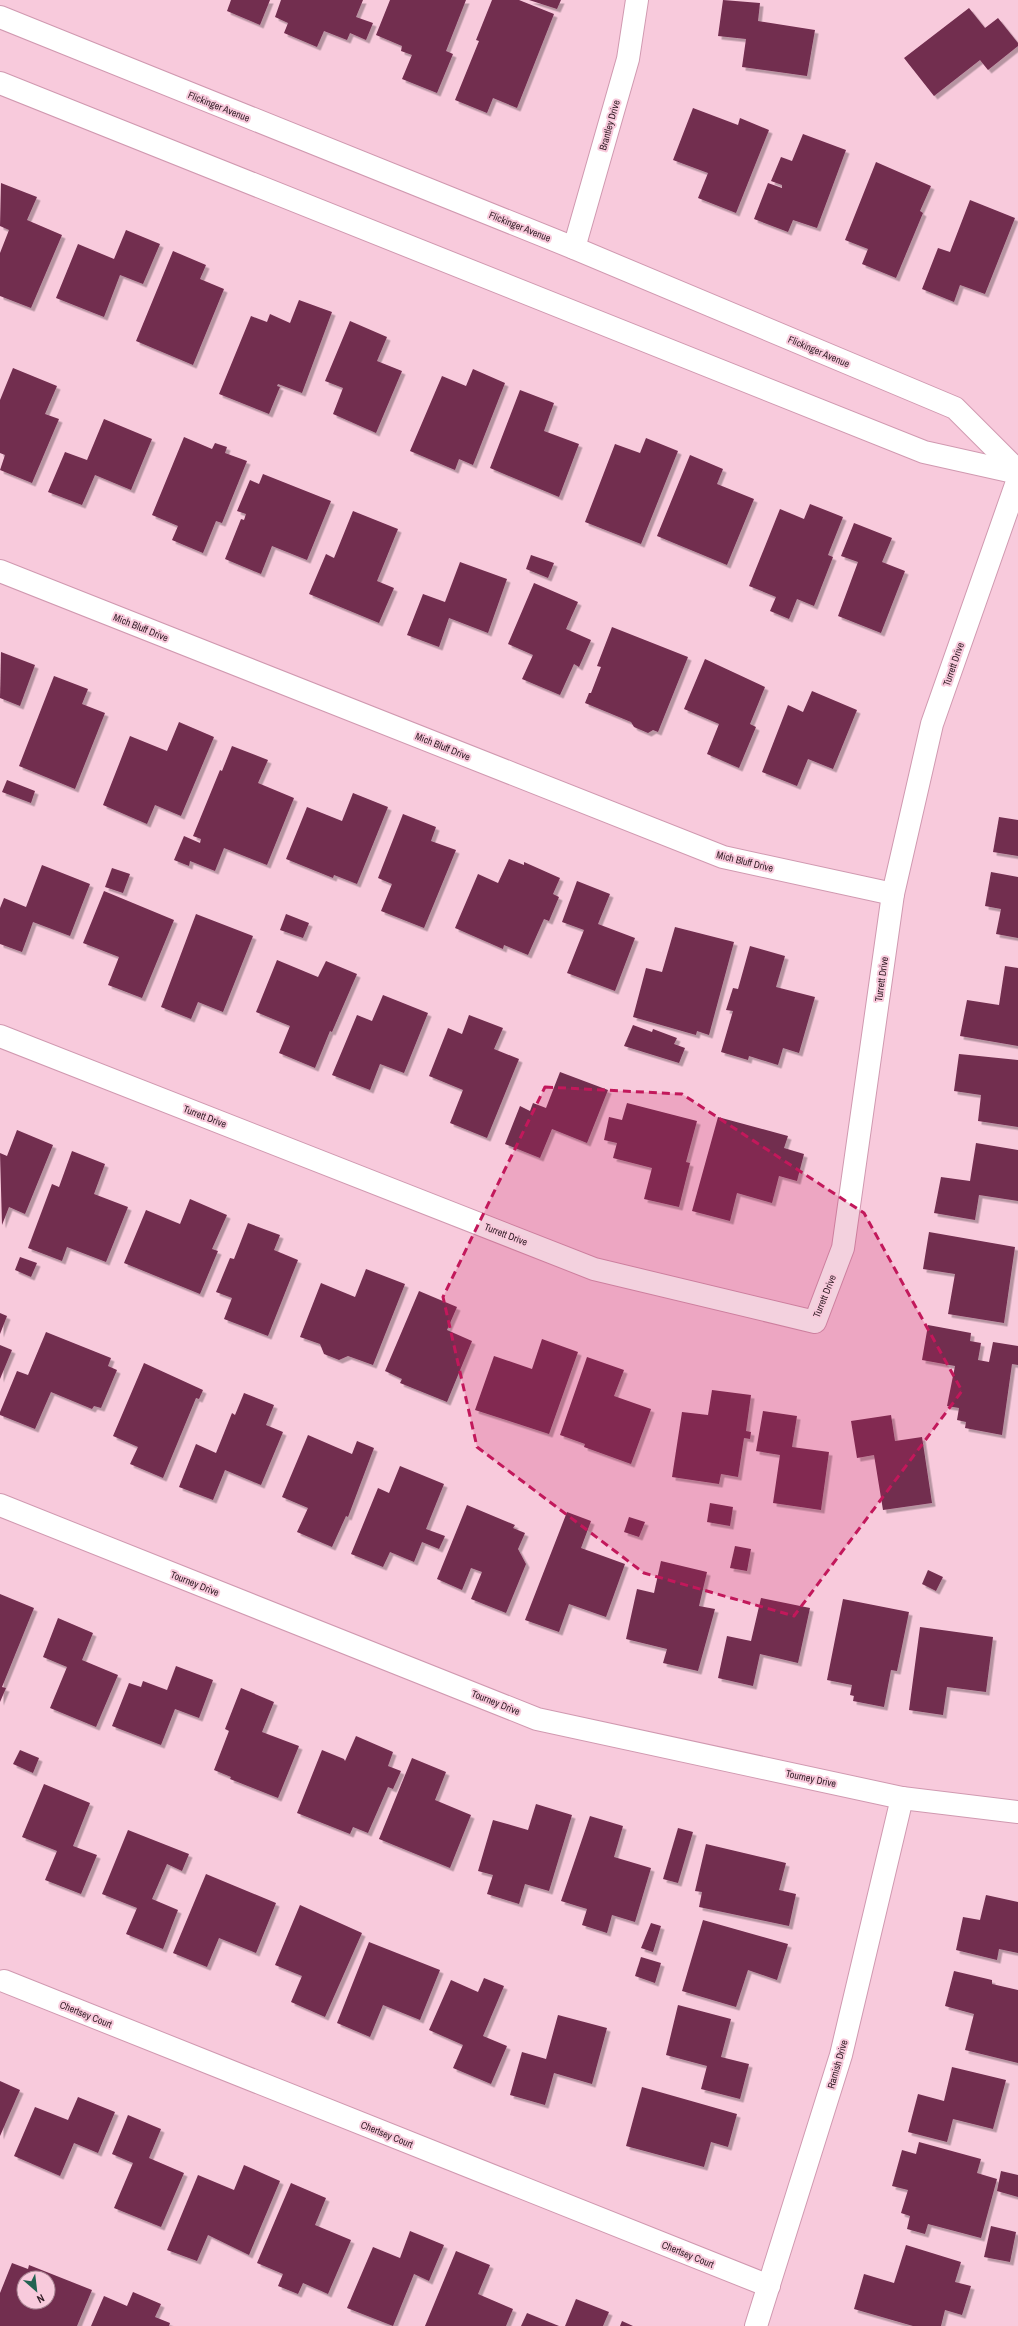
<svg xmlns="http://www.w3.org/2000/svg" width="1018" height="2326" font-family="'Archivo Narrow',sans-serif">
<defs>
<filter id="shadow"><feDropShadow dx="3.5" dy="3.5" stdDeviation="0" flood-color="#0004"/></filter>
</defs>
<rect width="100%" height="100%" fill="#f8cadc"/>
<g fill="#722d4f" fill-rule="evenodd" filter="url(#shadow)">
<polygon points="231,0 270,0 260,25 227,11"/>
<polygon points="281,0 363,0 356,17 373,23 366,40 350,33 347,40 324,31 317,47 284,33 288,23 275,17"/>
<polygon points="390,0 466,0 446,51 453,54 437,93 402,79 412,55 401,51 402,46 376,35"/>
<polygon points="492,0 519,0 554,14 517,108 493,98 487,113 455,100 479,41 476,40"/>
<polygon points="529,0 561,0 557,9"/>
<polygon points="723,0 760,3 758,21 815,30 807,76 742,67 746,39 718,36"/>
<polygon points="969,8 985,28 998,18 1018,43 1018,46 988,70 980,60 934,96 904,58"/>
<polygon points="693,108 738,125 740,118 769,130 736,213 698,198 708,173 673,160"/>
<polygon points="803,134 846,150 817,228 793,220 788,232 754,219 768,183 782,188 782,185 771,181 781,157 792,161"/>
<polygon points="876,162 931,186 920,211 923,213 896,278 862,264 868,249 845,240"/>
<polygon points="1,183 37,197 27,220 62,235 31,308 0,296 0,253 9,230 0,226"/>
<polygon points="970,200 1015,218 985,294 960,285 954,302 922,289 938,248 950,252"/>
<polygon points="126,230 160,244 143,284 120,275 104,317 56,298 78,244 114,259"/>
<polygon points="173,251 206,265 200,279 224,289 193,365 136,341"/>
<polygon points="299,300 332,312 302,393 278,384 277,386 280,387 269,414 219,394 251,316 267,322 270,314 290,323"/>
<polygon points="350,321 387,337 377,361 402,371 376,433 333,414 343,388 325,381"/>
<polygon points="13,368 57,386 45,414 59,419 32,483 0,470 5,455 0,453 0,400"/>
<polygon points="473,369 505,383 473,465 459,459 455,470 410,451 442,376 466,386"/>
<polygon points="520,390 554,403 544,431 579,444 559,497 490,468"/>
<polygon points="104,419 152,439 131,490 95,475 82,505 48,492 65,452 87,460"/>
<polygon points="184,437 212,449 215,443 227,447 225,453 247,461 222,523 216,521 203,553 172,540 178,526 152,515"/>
<polygon points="646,438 678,451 641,544 585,522 615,444 640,453"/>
<polygon points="690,455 723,469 717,484 754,499 727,565 657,536"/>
<polygon points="263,474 331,501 307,560 272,546 261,574 225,559 241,519 244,520 246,514 237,511 250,480 259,484"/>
<polygon points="810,504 843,517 828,555 833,557 814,606 797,599 789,619 770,611 776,597 749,586 780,509 804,519"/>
<polygon points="353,511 398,529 377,581 394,588 379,623 309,594 326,554 334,558"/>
<polygon points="854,523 892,538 882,562 905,571 881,633 838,616 858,562 841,556"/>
<polygon points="531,555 554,563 548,578 526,569"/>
<polygon points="460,562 507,579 488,633 449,618 439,647 407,635 423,594 445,602"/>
<polygon points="534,583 578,602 566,629 591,640 579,667 574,664 560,695 522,679 533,655 508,644"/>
<polygon points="612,627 688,657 658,732 653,730 648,733 634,727 631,722 585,703 589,693 591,693 601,667 597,666"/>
<polygon points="1,652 35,665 20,706 0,698"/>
<polygon points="705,659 765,687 750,724 756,727 739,768 707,754 719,724 684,709"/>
<polygon points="54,676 88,689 82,704 105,713 75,789 19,766"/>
<polygon points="812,691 857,710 833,769 808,759 797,786 762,772 788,705 803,712"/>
<polygon points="179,722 214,737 181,816 155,805 147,824 103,805 130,736 167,751"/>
<polygon points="232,746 268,760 258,783 294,798 267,865 224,848 215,871 190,861 189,866 174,860 184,836 200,843 201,839 193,836 220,770 222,771"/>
<polygon points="7,780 35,791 31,803 2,792"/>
<polygon points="353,793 388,807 357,884 334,875 333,878 286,859 307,807 342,821"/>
<polygon points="403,814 436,827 431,841 456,850 424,928 381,911 392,884 378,878"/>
<polygon points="999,817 1018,820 1018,856 993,852"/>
<polygon points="509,859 524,865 524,862 560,878 553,894 559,897 549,921 544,919 528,955 504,945 503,949 455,928 478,874 498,883"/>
<polygon points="42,865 90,884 70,936 33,922 22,952 0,944 0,908 4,898 26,907"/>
<polygon points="112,868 130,874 123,893 105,887"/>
<polygon points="991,872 1018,877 1018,938 996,934 1001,909 985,906"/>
<polygon points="577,881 610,894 598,924 635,938 615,991 567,973 584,930 562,922"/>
<polygon points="104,891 174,920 142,998 108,985 119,957 83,943"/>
<polygon points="196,914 253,936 223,1012 198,1002 191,1019 161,1007"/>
<polygon points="286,914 309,923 303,938 280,930"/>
<polygon points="675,927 734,942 709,1035 697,1031 696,1035 633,1017 646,968 662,972"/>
<polygon points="750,946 785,956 776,987 815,997 799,1053 783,1048 778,1065 749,1056 748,1060 721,1052 733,1011 726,1010 733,988 738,989"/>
<polygon points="277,960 318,977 326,961 357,974 332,1032 330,1031 315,1068 279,1053 290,1026 256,1012"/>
<polygon points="1005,966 1018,968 1018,1046 960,1036 967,1000 999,1005"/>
<polygon points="383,995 428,1013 404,1073 380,1064 370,1090 332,1075 357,1015 372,1021"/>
<polygon points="469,1015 503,1028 494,1049 519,1059 487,1138 450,1123 463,1090 429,1076 448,1028 462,1034"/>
<polygon points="633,1025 652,1032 653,1029 677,1038 674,1044 685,1048 679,1063 624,1046"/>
<polygon points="959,1054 1018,1060 1018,1127 978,1121 981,1095 954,1091"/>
<polygon points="560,1072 608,1090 587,1143 552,1129 540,1158 505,1144 520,1106 530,1111 533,1103 546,1108"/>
<polygon points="627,1103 697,1121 686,1162 690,1163 679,1207 644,1199 652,1168 613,1158 617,1143 604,1140 609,1117 622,1120"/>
<polygon points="718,1117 788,1136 784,1148 804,1154 797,1181 779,1176 772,1203 737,1193 730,1221 692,1211"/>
<polygon points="17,1130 53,1145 25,1214 9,1207 2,1225 0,1153 7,1156"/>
<polygon points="976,1143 1018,1150 1018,1201 979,1195 975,1220 934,1213 941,1177 970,1181"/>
<polygon points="72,1151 105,1164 94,1194 128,1207 106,1262 67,1247 62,1261 28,1248 52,1184 59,1187"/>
<polygon points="190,1199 227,1215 212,1249 218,1251 200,1294 124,1263 146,1210 180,1224"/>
<polygon points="248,1223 280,1235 274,1250 298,1260 268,1336 224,1319 232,1298 216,1292 230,1258 234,1259"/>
<polygon points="929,1232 1015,1247 1004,1323 948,1314 955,1274 923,1269"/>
<polygon points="20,1257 37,1263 31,1277 15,1270"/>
<polygon points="366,1269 405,1284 373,1365 348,1356 339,1360 324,1354 320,1344 300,1337 321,1283 355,1297"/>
<polygon points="419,1291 457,1307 447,1330 472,1341 447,1402 400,1383 402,1379 385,1371"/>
<polygon points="0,1313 7,1316 0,1334"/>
<polygon points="928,1325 971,1333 970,1341 981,1343 978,1360 989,1362 993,1342 1018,1346 1018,1365 1012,1364 1002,1435 965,1428 966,1422 957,1420 959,1408 947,1406 955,1366 922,1360"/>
<polygon points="46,1332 111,1358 108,1366 117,1370 101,1408 94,1406 92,1409 51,1392 35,1429 0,1415 0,1412 17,1371 28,1375"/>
<polygon points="542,1339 578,1352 549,1434 475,1410 494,1356 532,1369"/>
<polygon points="0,1345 12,1350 0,1379"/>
<polygon points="587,1357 624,1370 614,1396 651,1409 631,1464 584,1447 585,1444 560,1435"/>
<polygon points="144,1363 203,1390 199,1399 196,1398 163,1478 130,1464 138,1447 113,1436"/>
<polygon points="712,1390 751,1395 746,1431 751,1432 750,1439 744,1438 738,1477 721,1474 719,1484 672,1477 682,1412 708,1415"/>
<polygon points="244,1393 274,1405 266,1425 283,1432 261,1485 225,1470 213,1500 179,1487 196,1444 216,1453 232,1413 235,1415"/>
<polygon points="763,1411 797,1416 792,1447 829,1452 821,1510 773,1503 780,1455 756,1451"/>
<polygon points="891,1415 895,1441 922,1437 932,1503 883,1510 874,1455 857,1458 851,1421"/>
<polygon points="308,1435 352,1454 357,1441 374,1448 348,1517 346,1516 332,1547 297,1532 308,1508 282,1497"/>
<polygon points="400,1466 444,1484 426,1529 445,1536 439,1549 422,1542 414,1562 390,1552 383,1567 351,1554 378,1488 389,1493"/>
<polygon points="710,1503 733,1507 730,1526 707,1522"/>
<polygon points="467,1505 515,1525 513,1528 525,1533 518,1549 526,1564 506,1613 471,1599 482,1572 471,1568 462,1590 437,1579"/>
<polygon points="567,1512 591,1521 581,1548 625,1564 606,1617 569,1604 559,1632 525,1620"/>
<polygon points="629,1517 645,1522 639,1537 624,1532"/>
<polygon points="735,1546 751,1549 747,1571 730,1568"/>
<polygon points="661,1561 707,1572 699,1606 715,1609 698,1671 663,1663 667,1649 626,1639 637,1589 654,1593"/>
<polygon points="928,1570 943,1577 936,1591 922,1584"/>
<polygon points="0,1594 34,1608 2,1687 6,1688 0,1702"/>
<polygon points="761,1598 810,1608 798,1663 760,1654 753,1686 718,1678 727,1636 751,1641"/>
<polygon points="843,1599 909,1612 897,1671 891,1670 884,1707 853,1701 854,1696 850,1695 852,1685 827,1680"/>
<polygon points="58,1618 93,1633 82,1660 118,1675 96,1727 50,1708 67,1667 43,1657"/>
<polygon points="920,1627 993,1637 986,1692 947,1687 943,1715 909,1710"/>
<polygon points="176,1666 213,1680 199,1718 175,1709 161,1745 112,1726 129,1683 141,1687 143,1681 167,1690"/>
<polygon points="241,1688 274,1702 262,1732 299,1746 278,1798 230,1779 231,1777 214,1770 229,1731 225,1729"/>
<polygon points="356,1736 393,1752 388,1766 401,1771 393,1789 388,1787 368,1833 353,1827 350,1834 297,1813 322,1750 344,1759 345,1761"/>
<polygon points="20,1750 39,1758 33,1773 13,1764"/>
<polygon points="412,1758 446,1772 435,1800 471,1815 450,1868 379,1839"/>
<polygon points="44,1784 90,1803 73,1846 97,1855 81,1894 45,1880 57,1851 22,1837"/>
<polygon points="536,1804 572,1815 549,1891 525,1884 519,1904 487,1894 493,1875 478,1871 493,1820 528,1830"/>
<polygon points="590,1816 623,1826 614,1857 651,1868 635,1922 612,1915 607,1933 582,1925 587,1909 561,1901"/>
<polygon points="678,1828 693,1832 678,1883 663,1879"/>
<polygon points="128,1830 189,1854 182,1871 167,1864 152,1899 178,1910 163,1949 126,1934 137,1908 102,1894"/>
<polygon points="706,1844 786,1863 779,1890 796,1894 789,1926 699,1907 702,1892 695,1891"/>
<polygon points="206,1874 276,1903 256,1953 219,1938 207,1967 173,1953"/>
<polygon points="986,1895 1018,1902 1018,1953 999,1949 997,1960 956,1950 963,1917 980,1920"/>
<polygon points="300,1905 362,1933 325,2017 291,2002 302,1976 275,1965"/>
<polygon points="703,1920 788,1944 777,1980 748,1970 736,2007 682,1991"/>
<polygon points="651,1923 661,1926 653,1952 641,1948"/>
<polygon points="369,1942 440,1970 420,2020 383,2005 370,2037 337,2023"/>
<polygon points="641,1957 661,1963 655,1983 635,1976"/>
<polygon points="954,1971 992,1980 992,1984 1018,1990 1018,2063 965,2050 974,2014 945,2006"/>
<polygon points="484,1978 504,1986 483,2036 507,2046 491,2084 453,2068 463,2045 429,2030 451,1980 478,1992"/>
<polygon points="678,2005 731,2019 721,2057 749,2064 740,2099 701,2089 707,2066 666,2055"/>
<polygon points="558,2015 607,2028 592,2084 554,2073 545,2105 510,2095 522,2052 546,2059"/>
<polygon points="952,2067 1006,2080 993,2129 953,2119 947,2142 908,2132 918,2094 944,2101"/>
<polygon points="0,2081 20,2090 0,2136"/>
<polygon points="642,2087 737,2114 728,2147 711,2142 704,2167 626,2146"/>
<polygon points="78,2097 115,2112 98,2153 74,2143 60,2176 14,2156 35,2107 68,2120"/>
<polygon points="128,2115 161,2129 149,2158 184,2173 161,2227 114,2208 133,2163 112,2154"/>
<polygon points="919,2142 981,2159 977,2173 997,2179 981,2238 928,2224 925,2234 907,2229 910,2216 901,2213 908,2190 892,2186 902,2150 916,2154"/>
<polygon points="244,2165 280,2181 249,2255 208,2235 197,2261 167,2250 198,2175 234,2190"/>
<polygon points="1001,2171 1018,2175 1018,2197 997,2191"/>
<polygon points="291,2183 326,2198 315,2225 351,2240 328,2294 303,2283 298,2294 278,2286 283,2274 257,2263"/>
<polygon points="991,2226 1016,2232 1010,2262 984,2257"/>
<polygon points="410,2231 444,2245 429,2281 414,2274 393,2326 347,2308 373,2247 400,2258"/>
<polygon points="906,2245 961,2262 955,2282 971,2286 962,2315 945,2310 941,2326 913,2326 854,2309 864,2274 894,2283"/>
<polygon points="456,2251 490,2265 478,2294 513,2309 506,2326 425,2326"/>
<path d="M12,2263L28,2269L29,2265L92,2290L77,2326H0V2293ZM24,2278H48V2302H24Z"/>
<polygon points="133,2292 161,2304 155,2317 170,2323 169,2326 91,2326 104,2296 127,2306"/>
<polygon points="576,2299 609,2312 603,2326 565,2326"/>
<polygon points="527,2313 559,2326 521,2326"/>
<polygon points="622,2321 633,2326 620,2326"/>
</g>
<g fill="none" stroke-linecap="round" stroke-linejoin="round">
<g stroke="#d099b0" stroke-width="24">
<g id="minor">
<polyline points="574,248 628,59 637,0"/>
<polyline points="0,571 723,857 893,894"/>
<polyline points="0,1036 594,1269 815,1322 843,1248 893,894 932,724 1018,479"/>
<polyline points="0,1505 537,1719 902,1798 1018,1812"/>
<polyline points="4,1981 769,2286"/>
<polyline points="756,2326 841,2055 902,1798"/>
</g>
</g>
<g stroke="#d099b0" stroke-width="24">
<g id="secondary">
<polyline points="0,17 574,248 955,408 1018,471"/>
<polyline points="0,83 924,452 1018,473"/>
</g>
</g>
<use href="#minor" stroke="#fff" stroke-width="22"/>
<use href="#secondary" stroke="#fff" stroke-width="22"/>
</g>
<path fill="#c2185b" fill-opacity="0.2" stroke="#c2185b" stroke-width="3" stroke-dasharray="8 5" stroke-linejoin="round" d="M545,1087L682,1094L864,1213L962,1391L794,1616L644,1573L477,1447L443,1297Z"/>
<g text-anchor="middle" stroke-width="4" stroke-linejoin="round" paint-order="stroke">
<g font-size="10" fill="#301b24" stroke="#f8cadc">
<text transform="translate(219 106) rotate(22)" y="4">Flickinger Avenue</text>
<text transform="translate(609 125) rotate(-74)" y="4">Brantley Drive</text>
<text transform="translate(520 226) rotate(22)" y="4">Flickinger Avenue</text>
<text transform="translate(819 351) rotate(23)" y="4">Flickinger Avenue</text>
<text transform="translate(141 627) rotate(22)" y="4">Mich Bluff Drive</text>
<text transform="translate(953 664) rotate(-71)" y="4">Turrett Drive</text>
<text transform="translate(443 746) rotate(22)" y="4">Mich Bluff Drive</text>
<text transform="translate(745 861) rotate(14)" y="4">Mich Bluff Drive</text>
<text transform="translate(881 979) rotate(-82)" y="4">Turrett Drive</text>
<text transform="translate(205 1116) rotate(21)" y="4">Turrett Drive</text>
<text transform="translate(506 1234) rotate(21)" y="4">Turrett Drive</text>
<text transform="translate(824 1296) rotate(-68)" y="4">Turrett Drive</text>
<text transform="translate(195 1583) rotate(22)" y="4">Tourney Drive</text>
<text transform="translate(496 1702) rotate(22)" y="4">Tourney Drive</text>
<text transform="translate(811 1778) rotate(12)" y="4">Tourney Drive</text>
<text transform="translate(86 2014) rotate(22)" y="4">Chertsey Court</text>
<text transform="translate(837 2064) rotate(-74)" y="4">Ramish Drive</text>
<text transform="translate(387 2134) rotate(22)" y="4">Chertsey Court</text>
<text transform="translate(688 2254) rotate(22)" y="4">Chertsey Court</text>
</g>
</g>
<g transform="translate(36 2290) rotate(152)"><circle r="19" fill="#f8cadc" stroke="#a88492"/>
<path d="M0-3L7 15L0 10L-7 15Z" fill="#226352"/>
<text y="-6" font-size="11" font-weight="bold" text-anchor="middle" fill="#301b24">N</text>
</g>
</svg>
